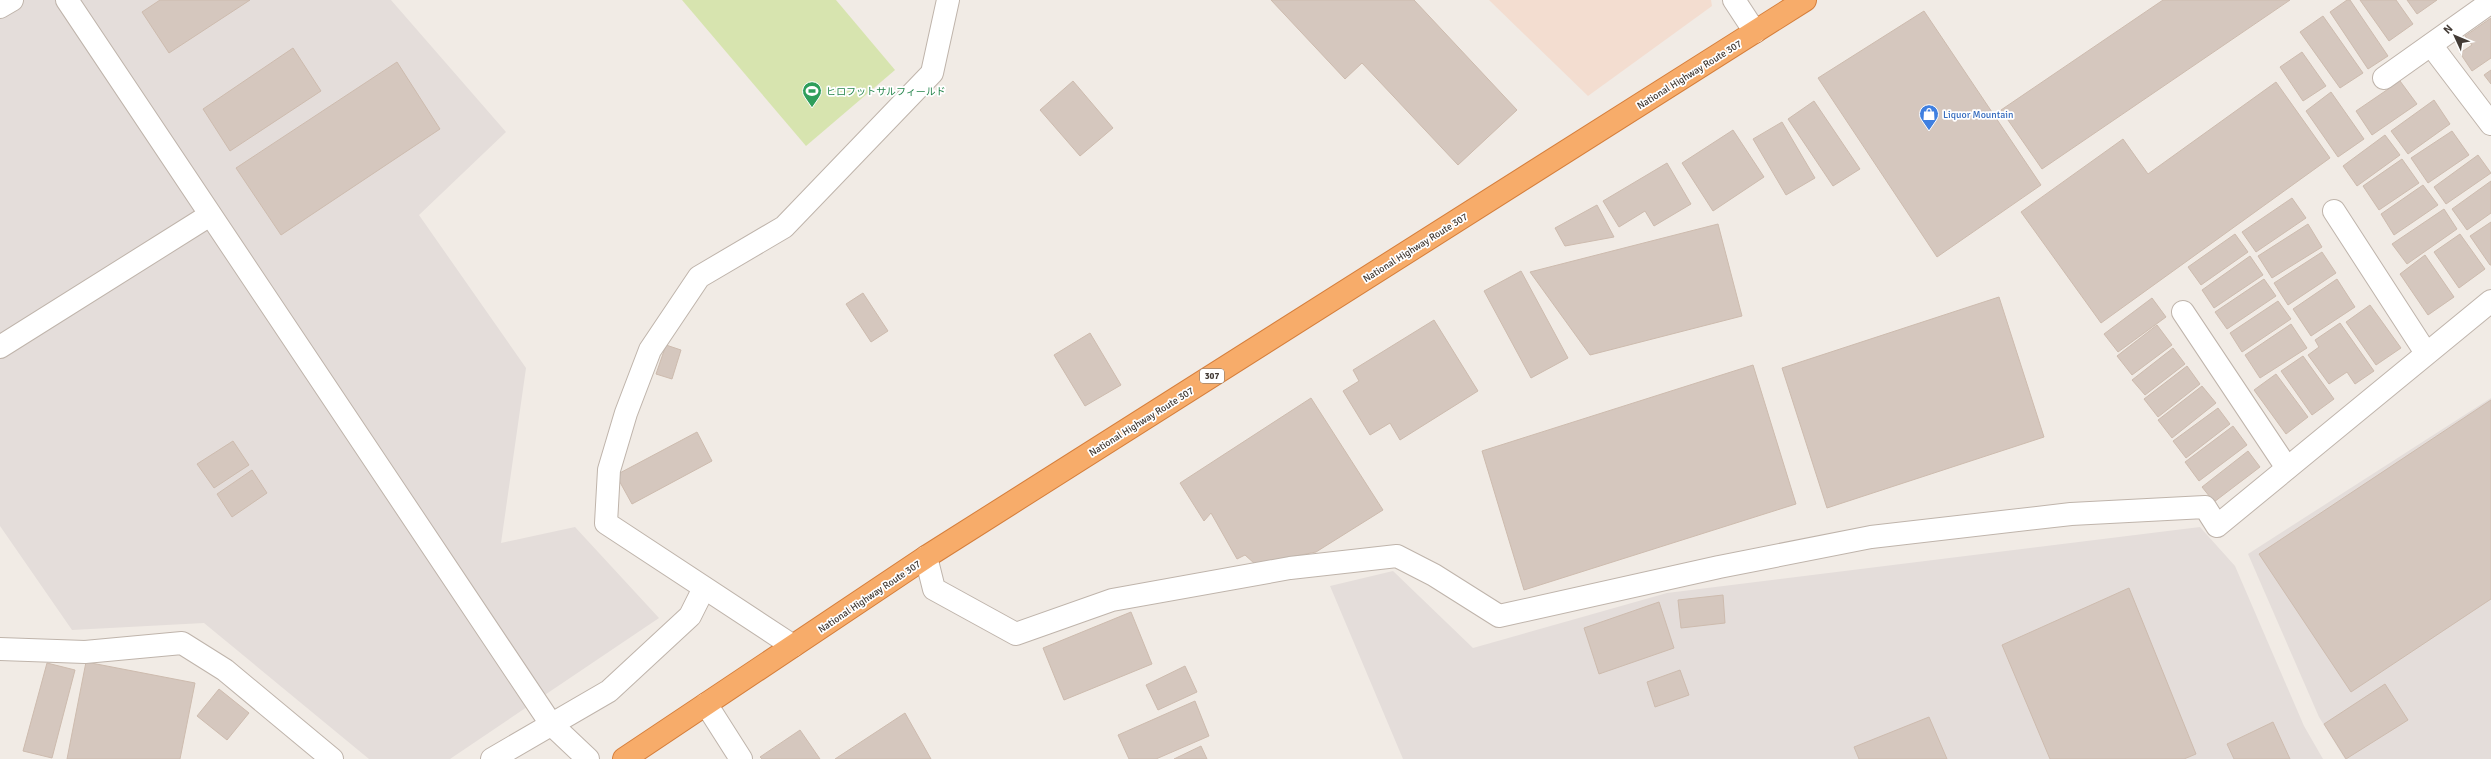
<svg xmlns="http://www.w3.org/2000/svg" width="2491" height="759" font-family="Signika,'Noto Sans JP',sans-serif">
<rect width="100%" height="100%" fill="#f1ebe5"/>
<polygon fill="#f3ddd0" points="1489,0 1711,0 1712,6 1588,96"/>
<g fill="#e4ddda">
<polygon points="0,0 391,0 506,132 419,215 526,368 501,543 575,527 659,618 450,759 369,759 204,623 72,630 0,526"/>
<polygon points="2491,398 2491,759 2345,759 2319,717 2248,554"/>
<polygon points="2200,527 2235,566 2304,726 2323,759 1403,759 1330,586 1393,571 1473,648 1667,593"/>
</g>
<polygon fill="#d7e4af" points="682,0 836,0 895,70 806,146"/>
<g fill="#d5c7be" stroke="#cdbbae">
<polygon points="160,0 250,0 169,53 142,12"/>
<polygon points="1271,0 1414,0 1517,110 1458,165 1362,63 1345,79"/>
<polygon points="2163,0 2290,0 2042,169 2001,110"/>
<polygon points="2347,0 2350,0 2388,56 2368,69 2330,12"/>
<polygon points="2360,0 2396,0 2413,24 2389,41"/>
<polygon points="2407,0 2437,0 2417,14"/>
<polygon points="1924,11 2041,185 1937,257 1818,78"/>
<polygon points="2323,16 2363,73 2340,88 2300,32"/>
<polygon points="2491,18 2491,58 2472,71 2460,53 2472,45 2465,36"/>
<polygon points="293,48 321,91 230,151 203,109"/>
<polygon points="2302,52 2326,86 2303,101 2280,67"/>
<polygon points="397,62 440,129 281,235 236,168"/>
<polygon points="2491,70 2491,84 2484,75"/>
<polygon points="1073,81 1113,128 1080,156 1040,110"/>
<polygon points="2400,81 2417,104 2372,135 2356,111"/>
<polygon points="2276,82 2330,158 2101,323 2021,212 2123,139 2148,174"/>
<polygon points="2331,92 2364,139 2338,157 2306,111"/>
<polygon points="2434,100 2450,124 2408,154 2391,131"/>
<polygon points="1814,101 1860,169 1833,186 1788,119"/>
<polygon points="1782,122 1815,178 1786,195 1753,139"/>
<polygon points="1733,130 1764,177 1713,211 1682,163"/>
<polygon points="2452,131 2469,155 2428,183 2411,158"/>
<polygon points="2385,135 2400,155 2357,186 2343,166"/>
<polygon points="2478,155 2491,173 2446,204 2434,187"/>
<polygon points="2402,159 2419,183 2379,210 2363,186"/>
<polygon points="1667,163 1691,204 1654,226 1645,211 1619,227 1603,201"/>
<polygon points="2491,181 2491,213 2467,230 2452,209"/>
<polygon points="2423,185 2438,205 2394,235 2381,214"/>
<polygon points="2292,198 2306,218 2256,252 2242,232"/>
<polygon points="1597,205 1614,237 1565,246 1555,228"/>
<polygon points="2444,209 2457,229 2407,264 2392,244"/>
<polygon points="2491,222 2491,265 2490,265 2470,236"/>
<polygon points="1718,224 1742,316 1590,355 1530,272"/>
<polygon points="2308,224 2322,247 2272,278 2258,256"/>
<polygon points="2235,234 2248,252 2201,285 2188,267"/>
<polygon points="2460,234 2485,269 2459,288 2434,252"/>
<polygon points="2322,252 2336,273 2288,305 2274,283"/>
<polygon points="2425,255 2454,297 2428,315 2400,274"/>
<polygon points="2250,256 2263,275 2214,308 2202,290"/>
<polygon points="1521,271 1568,358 1531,378 1484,291"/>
<polygon points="2264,279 2276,296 2227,329 2215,312"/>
<polygon points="2337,279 2355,307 2311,336 2293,309"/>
<polygon points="863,293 888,331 871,342 846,304"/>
<polygon points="1999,297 2044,437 1827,508 1782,368"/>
<polygon points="2152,298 2166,317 2118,352 2104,334"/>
<polygon points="2278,301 2291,319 2242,352 2230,333"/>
<polygon points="2370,305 2401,348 2376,365 2346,322"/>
<polygon points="1434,320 1478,391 1400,440 1390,423 1370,435 1343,391 1359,381 1353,370"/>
<polygon points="2340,323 2374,371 2355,384 2347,372 2329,384 2308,355 2319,347 2315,340"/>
<polygon points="2291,324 2307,348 2260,378 2245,355"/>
<polygon points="2157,325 2172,345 2132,375 2117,356"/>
<polygon points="1090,333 1121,385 1085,406 1054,355"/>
<polygon points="666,345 681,350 672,379 656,374"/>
<polygon points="2173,348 2185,364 2145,395 2132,380"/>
<polygon points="2303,356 2334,399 2312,415 2281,371"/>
<polygon points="1753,365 1796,504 1524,590 1482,451"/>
<polygon points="2187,366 2200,384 2158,417 2144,399"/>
<polygon points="2276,374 2308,417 2286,434 2254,390"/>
<polygon points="2202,386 2216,403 2172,438 2158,420"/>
<polygon points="1311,398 1383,510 1316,552 1255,564 1245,555 1237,559 1211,513 1204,521 1180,483"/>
<polygon points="2491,400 2491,599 2351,692 2259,554"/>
<polygon points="2218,408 2230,424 2186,458 2173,441"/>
<polygon points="2233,426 2247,445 2199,481 2185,462"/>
<polygon points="697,432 712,461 632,504 616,475"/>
<polygon points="233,441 249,465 214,488 197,464"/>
<polygon points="2248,451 2260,467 2214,502 2202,487"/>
<polygon points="252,470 267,493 232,517 217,494"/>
<polygon points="2129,588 2196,754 2184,759 2050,759 2002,645"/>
<polygon points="1723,595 1725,623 1681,628 1678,600"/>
<polygon points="1659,602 1674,648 1599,674 1584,628"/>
<polygon points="1131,612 1152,664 1064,700 1043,648"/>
<polygon points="86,662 195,683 180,759 67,759"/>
<polygon points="47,663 75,670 52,758 23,751"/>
<polygon points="1185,666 1197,692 1158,710 1146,685"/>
<polygon points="1680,670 1689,695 1655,707 1647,682"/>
<polygon points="2385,684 2408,720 2346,759 2324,724"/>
<polygon points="219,689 249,713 227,740 197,716"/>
<polygon points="1195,701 1209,736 1156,759 1129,759 1118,735"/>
<polygon points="905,713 931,759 835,759"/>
<polygon points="1929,717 1947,759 1859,759 1854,747"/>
<polygon points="2273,722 2290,759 2234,759 2227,744"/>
<polygon points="800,730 820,759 762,759 760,757"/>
<polygon points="1201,746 1207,759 1174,759"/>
</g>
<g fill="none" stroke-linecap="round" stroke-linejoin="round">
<g stroke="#bfb4ab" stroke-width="24">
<g id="minor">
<polyline points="67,0 551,724 588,759"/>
<polyline points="1734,0 1755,32"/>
<polyline points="0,7 12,0"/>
<polyline points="2431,45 2491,124"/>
<polyline points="2384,78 2491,2"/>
<polyline points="2334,211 2426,353"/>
<polyline points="2183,312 2287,468"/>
<polyline points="0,347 210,215"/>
<polyline points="926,557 934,589 1016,634 1112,600 1290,568 1397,556 1434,575 1499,616 1719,567 1871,537 2071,514 2205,507 2217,526 2491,301"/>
<polyline points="793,646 606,523 609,470 626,413 650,350 699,277 784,227 932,73 948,0"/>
<polyline points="0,649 85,652 182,643 225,670 332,759"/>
<polyline points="706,704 741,759"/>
<polyline points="492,759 609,691 690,616 704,588"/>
</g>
</g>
<g stroke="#d57e3b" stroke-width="24">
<polyline id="highway" points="624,759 926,557 1805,0"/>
</g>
<use href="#minor" stroke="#fff" stroke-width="22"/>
<use href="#highway" stroke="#f7ac6a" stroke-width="22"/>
</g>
<defs>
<g id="stadium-pin" transform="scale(1)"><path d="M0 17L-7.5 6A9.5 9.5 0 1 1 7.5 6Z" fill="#2e9e5b" stroke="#fff"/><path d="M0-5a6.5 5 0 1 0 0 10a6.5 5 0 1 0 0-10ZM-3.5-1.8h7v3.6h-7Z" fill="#fff"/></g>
<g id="shop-pin" transform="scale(1)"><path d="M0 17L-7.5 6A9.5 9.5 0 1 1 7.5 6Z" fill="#3f7fe0" stroke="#fff"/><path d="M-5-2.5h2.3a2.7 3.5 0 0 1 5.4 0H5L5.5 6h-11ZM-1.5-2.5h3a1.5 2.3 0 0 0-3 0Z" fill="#fff"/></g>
</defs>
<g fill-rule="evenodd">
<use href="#stadium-pin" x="812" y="91"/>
<use href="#shop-pin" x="1929" y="114"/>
</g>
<g text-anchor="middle" stroke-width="3.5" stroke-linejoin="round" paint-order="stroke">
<rect fill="#fff" stroke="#7b7672" stroke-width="1" x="1200" y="369" width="24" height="14" rx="3"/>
<g font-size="9" font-weight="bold" fill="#433b35">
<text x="1212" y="379">307</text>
</g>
<g font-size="10" fill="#433b35" stroke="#fff">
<text transform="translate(1689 74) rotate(-32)" y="4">National Highway Route 307</text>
<text transform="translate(1415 247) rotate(-32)" y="4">National Highway Route 307</text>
<text transform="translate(1141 421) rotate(-32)" y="4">National Highway Route 307</text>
<text transform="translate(869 596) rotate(-34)" y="4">National Highway Route 307</text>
</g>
<g font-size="10" fill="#27864d" stroke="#fff" text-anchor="start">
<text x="826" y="95">ヒロフットサルフィールド</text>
</g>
<g font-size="10" fill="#366cbe" stroke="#fff" text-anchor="start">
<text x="1943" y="118">Liquor Mountain</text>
</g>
</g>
<g transform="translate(2455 36) rotate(314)" stroke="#ffffff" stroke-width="3" paint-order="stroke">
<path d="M0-3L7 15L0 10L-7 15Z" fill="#433b35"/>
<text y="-6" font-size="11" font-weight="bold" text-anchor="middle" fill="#433b35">N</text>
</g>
</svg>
